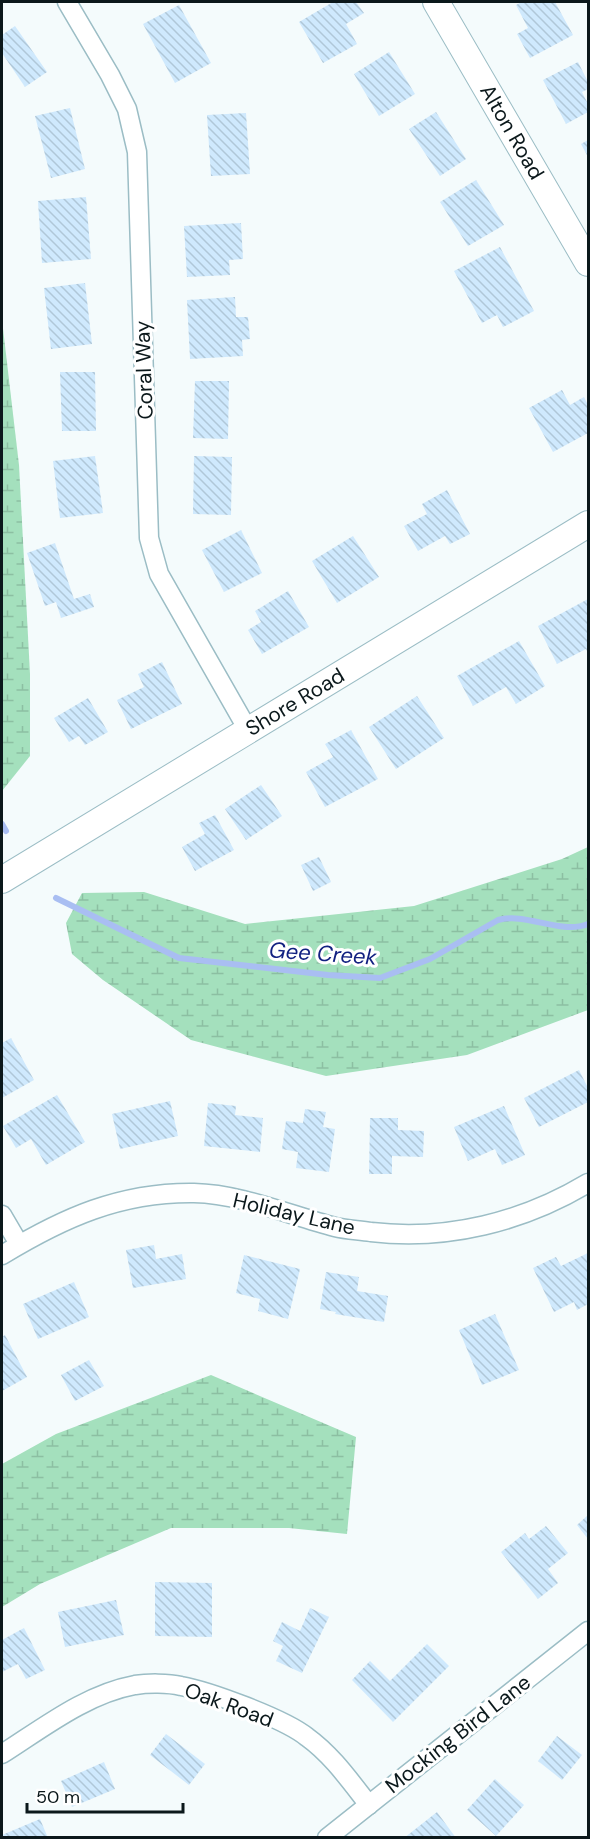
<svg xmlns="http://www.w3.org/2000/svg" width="590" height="1839" font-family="'DM Sans',sans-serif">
<defs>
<pattern id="wetland-marsh" width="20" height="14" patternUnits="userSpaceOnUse" patternTransform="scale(1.5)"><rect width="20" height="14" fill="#a4e0bd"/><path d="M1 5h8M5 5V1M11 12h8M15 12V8" fill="none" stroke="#8cbfa2"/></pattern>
<pattern id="building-back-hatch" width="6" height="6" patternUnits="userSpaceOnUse" patternTransform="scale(1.5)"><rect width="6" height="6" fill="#cfe9fd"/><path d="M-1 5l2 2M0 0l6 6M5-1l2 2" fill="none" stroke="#b0c7d8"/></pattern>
</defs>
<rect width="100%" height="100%" fill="#f4fbfc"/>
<g fill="url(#wetland-marsh)">
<polygon points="2,320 19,465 30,674 30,756 2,791"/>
<polygon points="588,847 588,1010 467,1055 326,1076 191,1040 103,980 72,954 66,923 82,893 144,892 245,924 414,906 562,859"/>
<polygon points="211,1375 356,1437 347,1534 289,1528 171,1528 40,1584 2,1607 2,1464 56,1434"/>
</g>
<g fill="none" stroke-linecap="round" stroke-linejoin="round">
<g stroke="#a9bef2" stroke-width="6">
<polyline points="2,824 6,831"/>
<path d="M56,898L179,958L328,975L380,978L430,959L498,920C527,912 559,935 588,924"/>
</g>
</g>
<g fill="url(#building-back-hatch)">
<polygon points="333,2 356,2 364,13 346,24 357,44 323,63 299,22"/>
<polygon points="522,2 555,2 573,35 530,58 517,34 528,28 516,5"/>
<polygon points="179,5 211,63 175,83 143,24"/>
<polygon points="15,26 47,72 25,87 2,53 2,35"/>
<polygon points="389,52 415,94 379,116 354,74"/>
<polygon points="578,62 588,82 588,89 582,92 588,104 588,112 566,124 543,80"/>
<polygon points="70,108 85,169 51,178 35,116"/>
<polygon points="436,112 466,159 440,176 409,129"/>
<polygon points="246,113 250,174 211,176 207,115"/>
<polygon points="588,140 588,157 581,144"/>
<polygon points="476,180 504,225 468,246 440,202"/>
<polygon points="86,197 91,259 42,263 38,201"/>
<polygon points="241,223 243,259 229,260 230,275 187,277 184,226"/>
<polygon points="500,247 534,311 503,327 497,315 482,323 454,271"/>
<polygon points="85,283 92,344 51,349 44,288"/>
<polygon points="235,297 236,317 248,317 250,339 242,340 243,356 190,359 187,300"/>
<polygon points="60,372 95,372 96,431 62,431"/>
<polygon points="195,381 229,381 228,439 193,438"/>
<polygon points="562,390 570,405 584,397 588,405 588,433 553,452 529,408"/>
<polygon points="95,456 103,513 60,518 53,461"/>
<polygon points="194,456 232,457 231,515 193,514"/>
<polygon points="447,490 470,534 450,544 445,536 418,551 404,526 427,514 422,504"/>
<polygon points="241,530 262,573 224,592 202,550"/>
<polygon points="353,536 379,577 337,603 312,561"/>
<polygon points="55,543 74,599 90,594 94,607 61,618 56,602 45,606 27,553"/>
<polygon points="288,591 309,627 262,654 248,630 261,622 255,611"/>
<polygon points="588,599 588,653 586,649 557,664 538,626"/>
<polygon points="519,641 545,686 516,704 506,687 473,706 457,676"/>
<polygon points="162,662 182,704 131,729 117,700 144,687 138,674"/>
<polygon points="417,696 444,738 396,769 369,727"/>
<polygon points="88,698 108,732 85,745 79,736 69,742 54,718"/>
<polygon points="351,730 378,779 325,807 306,772 333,757 325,744"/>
<polygon points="261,785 282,816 246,840 225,809"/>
<polygon points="215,815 234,850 195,871 182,847 205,834 199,823"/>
<polygon points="319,857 331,882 313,891 301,865"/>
<polygon points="11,1038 34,1080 2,1098 2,1043"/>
<polygon points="579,1070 588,1088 588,1102 539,1127 524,1098"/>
<polygon points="57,1095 85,1142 46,1165 31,1139 16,1148 3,1126"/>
<polygon points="170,1101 178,1136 120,1149 112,1114"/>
<polygon points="208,1103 236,1106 235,1115 263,1118 260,1152 204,1146"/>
<polygon points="504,1106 525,1155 502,1165 495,1149 468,1161 454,1127"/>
<polygon points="305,1109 326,1112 323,1127 335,1129 329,1172 296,1168 298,1152 282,1149 286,1121 303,1123"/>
<polygon points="370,1118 398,1118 398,1130 424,1131 423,1157 392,1156 392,1174 369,1174"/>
<polygon points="154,1245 156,1259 182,1254 186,1279 133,1288 126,1250"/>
<polygon points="588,1253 588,1304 577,1310 574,1302 554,1312 533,1268 556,1257 561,1266"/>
<polygon points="244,1255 300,1269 288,1319 258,1311 260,1299 236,1293"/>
<polygon points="326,1272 359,1277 357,1291 388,1296 384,1322 335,1314 336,1312 320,1309"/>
<polygon points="74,1282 89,1317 38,1339 23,1304"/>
<polygon points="495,1314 519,1370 482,1385 459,1330"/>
<polygon points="5,1335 27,1377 2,1391 2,1337"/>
<polygon points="89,1360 104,1386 75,1401 61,1375"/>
<polygon points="588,1515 588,1539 577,1525"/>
<polygon points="546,1526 568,1553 548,1569 558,1583 538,1599 501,1552 525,1533 529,1539"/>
<polygon points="155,1582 212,1583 212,1637 155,1636"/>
<polygon points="116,1600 124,1635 65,1647 58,1612"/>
<polygon points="310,1608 329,1617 302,1673 276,1661 283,1646 273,1641 282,1622 300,1631"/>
<polygon points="24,1628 45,1670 26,1679 18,1664 2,1672 2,1640"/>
<polygon points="427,1644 449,1666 393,1722 352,1680 370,1661 390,1681"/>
<polygon points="166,1734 205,1764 189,1785 150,1755"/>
<polygon points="557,1736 582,1755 562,1780 538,1761"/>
<polygon points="104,1762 115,1789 72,1807 61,1781"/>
<polygon points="495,1779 524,1805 496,1836 467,1810"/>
<polygon points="437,1812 456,1838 404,1838"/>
<polygon points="40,1819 48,1838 2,1838 2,1835"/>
</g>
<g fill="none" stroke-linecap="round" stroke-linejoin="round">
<g stroke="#9bbdc5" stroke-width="21">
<g id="street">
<polyline points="67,2 110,75 127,109 137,152 149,538 159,574 248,730"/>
<polyline points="2,1215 19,1244"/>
<path d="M2,1255C63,1218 120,1192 194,1193C241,1194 289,1215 335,1227C347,1230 359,1230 371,1232C447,1241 523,1222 588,1183"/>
<path d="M2,1754C43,1728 86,1694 135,1685C148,1683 168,1683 181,1686C209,1691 285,1719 307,1737C332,1755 350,1781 369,1805"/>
<polyline points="327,1838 588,1631"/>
</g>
</g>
<g stroke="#9bbdc5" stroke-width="28">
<g id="secondary">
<polyline points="436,2 588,263"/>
<polyline points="2,880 588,524"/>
</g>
</g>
<use href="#street" stroke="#fff" stroke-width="18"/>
<use href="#secondary" stroke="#fff" stroke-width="26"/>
</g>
<g text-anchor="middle" stroke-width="6" stroke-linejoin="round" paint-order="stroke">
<g font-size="21" fill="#0b181b" stroke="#fff">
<text transform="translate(512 132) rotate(60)" y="7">Alton Road</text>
<text transform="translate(144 370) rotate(-92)" y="7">Coral Way</text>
<text transform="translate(295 702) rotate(-31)" y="7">Shore Road</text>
<text transform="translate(294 1214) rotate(13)" y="7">Holiday Lane</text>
<text transform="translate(229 1705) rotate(20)" y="7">Oak Road</text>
<text transform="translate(458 1734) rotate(-38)" y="7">Mocking Bird Lane</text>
</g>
<g font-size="22" font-style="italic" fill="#122181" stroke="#fff">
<text transform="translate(323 953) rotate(4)" y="8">Gee Creek</text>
</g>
</g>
<rect width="590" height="1839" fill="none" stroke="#0b181b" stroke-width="6"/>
<path d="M27 1803v9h156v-9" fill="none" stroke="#0b181b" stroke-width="3"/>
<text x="36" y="1803" font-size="18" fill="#0b181b" stroke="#ffffff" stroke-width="4.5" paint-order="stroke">50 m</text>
</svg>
